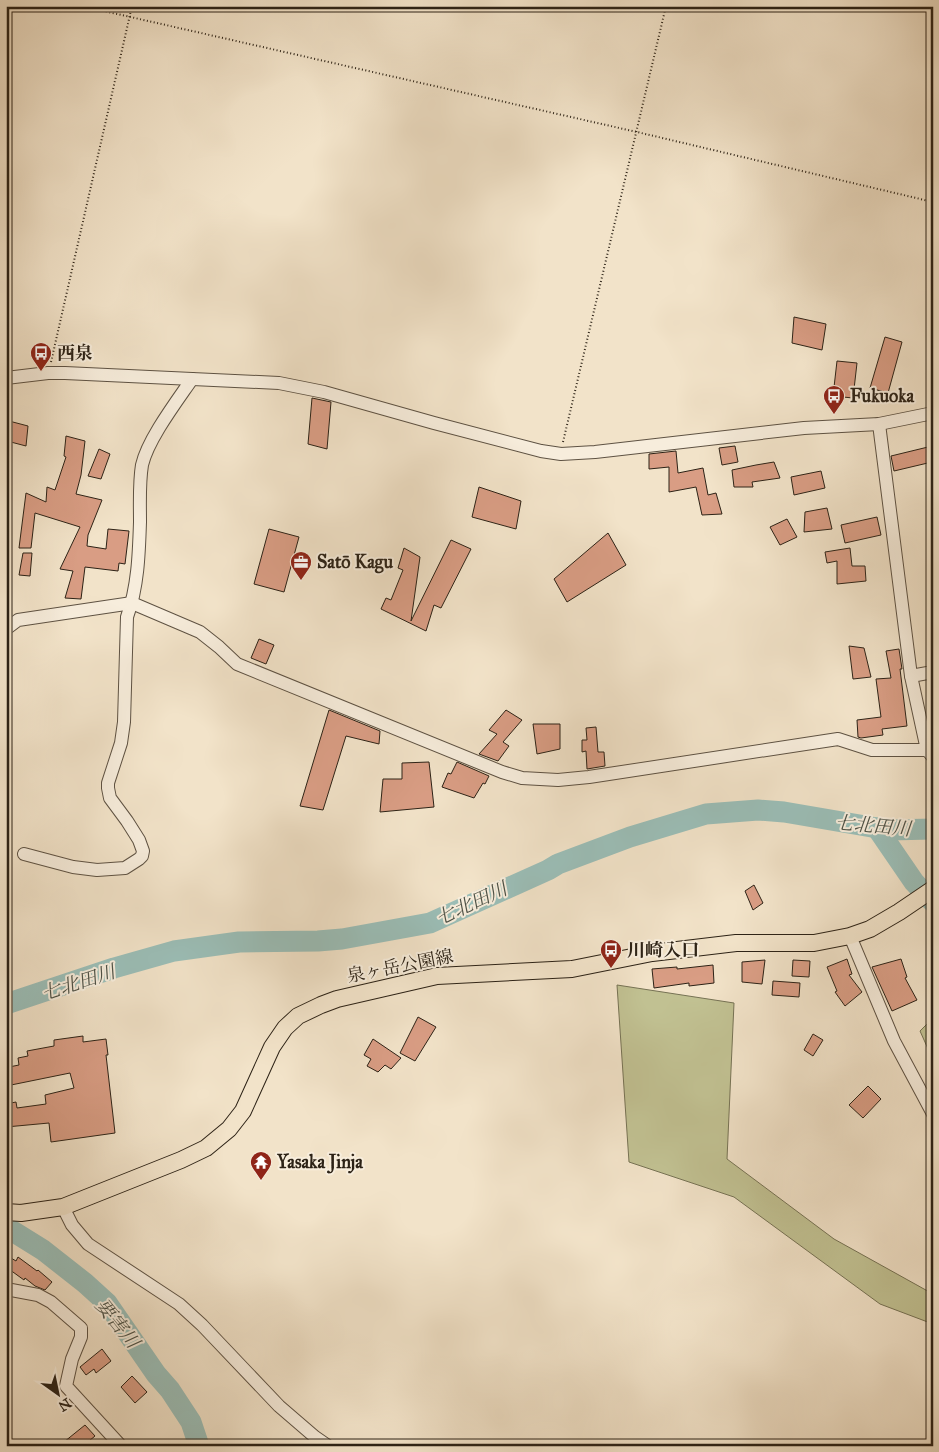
<svg xmlns="http://www.w3.org/2000/svg" width="939" height="1452" font-family="'IM FELL Great Primer','Noto Serif JP',serif">
<rect width="100%" height="100%" fill="#f2e3c9"/>
<filter id="stains"><feTurbulence type="fractalNoise" baseFrequency=".004" numOctaves="4"/><feColorMatrix values="0 0 0 0 .2 0 0 0 0 .09 0 0 0 0 .02 0 0 0 .5 -.17"/></filter>
<radialGradient id="worn" r=".72"><stop offset=".6" stop-color="#630" stop-opacity="0"/><stop offset="1" stop-color="#630" stop-opacity=".3"/></radialGradient>
<g fill="#c1c192" stroke="#767254">
<polygon points="617,985 734,1003 727,1159 834,1239 933,1294 933,1324 880,1304 734,1197 629,1162"/>
<polygon points="933,1012 933,1060 920,1031 931,1020"/>
</g>
<g fill="none" stroke-linecap="round" stroke-linejoin="round">
<g stroke="#9bbeb7" stroke-width="21">
<polyline points="877,828 914,882 933,902"/>
<polyline points="6,1004 114,968 174,951 239,942 318,941 342,939 430,923 548,870 558,864 630,837 706,814 758,810 784,812 889,830 933,829"/>
<polyline points="6,1227 43,1250 85,1283 107,1303 156,1374 170,1390 191,1422 199,1446"/>
</g>
</g>
<g fill="#d99d84" stroke="#2c2216">
<polygon points="794,317 826,324 822,350 792,343"/>
<polygon points="885,337 902,342 888,393 870,388"/>
<polygon points="837,361 857,363 853,398 833,396"/>
<polygon points="312,398 331,402 327,449 308,444"/>
<polygon points="9,421 28,426 26,446 7,441"/>
<polygon points="66,436 85,441 81,475 76,494 102,500 88,535 87,546 106,549 108,529 129,531 125,564 119,563 118,571 85,567 81,599 65,598 73,571 60,569 80,527 35,513 31,548 19,548 26,493 46,502 47,487 55,490 66,457 64,456"/>
<polygon points="735,446 738,462 722,465 719,448"/>
<polygon points="928,447 932,462 894,471 891,456"/>
<polygon points="99,449 110,454 101,479 88,476"/>
<polygon points="676,451 678,473 703,468 708,495 716,493 722,514 702,515 696,487 669,492 669,467 649,469 649,454"/>
<polygon points="774,462 780,478 752,482 753,487 734,487 732,470 756,465"/>
<polygon points="821,471 825,488 794,495 791,477"/>
<polygon points="479,487 521,501 516,529 472,517"/>
<polygon points="827,508 832,529 804,532 805,512"/>
<polygon points="877,517 881,535 845,543 841,525"/>
<polygon points="787,519 797,537 780,545 770,527"/>
<polygon points="269,529 299,537 284,592 254,584"/>
<polygon points="608,533 626,565 567,602 554,579"/>
<polygon points="451,540 471,549 441,608 434,605 426,631 381,609 386,598 391,600 403,570 398,568 404,548 420,557 411,621"/>
<polygon points="850,548 852,566 865,566 866,581 837,584 837,561 827,563 825,552"/>
<polygon points="23,553 32,553 30,576 19,575"/>
<polygon points="259,639 274,645 266,664 251,658"/>
<polygon points="849,646 864,648 871,677 853,679"/>
<polygon points="899,649 902,669 900,669 907,726 882,729 883,735 861,738 858,737 857,720 881,717 876,679 891,678 886,651"/>
<polygon points="329,710 380,731 379,744 346,736 323,810 300,806"/>
<polygon points="506,710 522,720 503,742 509,746 498,761 479,754 497,734 489,730"/>
<polygon points="533,724 560,724 560,749 537,754"/>
<polygon points="596,727 598,752 604,752 605,766 587,769 586,751 582,752 582,740 587,740 586,728"/>
<polygon points="429,762 434,807 380,812 383,779 402,779 402,763"/>
<polygon points="457,762 489,776 485,784 483,783 474,798 442,787 448,773 451,774"/>
<polygon points="754,885 763,903 753,910 745,891"/>
<polygon points="847,959 852,974 849,975 862,992 845,1006 835,992 837,991 827,967"/>
<polygon points="901,959 907,977 905,978 917,1000 892,1011 872,967"/>
<polygon points="765,960 762,984 742,982 742,962"/>
<polygon points="793,960 810,961 809,977 792,976"/>
<polygon points="713,965 714,983 689,986 689,983 654,988 652,969 677,967 677,969"/>
<polygon points="773,981 800,983 799,997 772,995"/>
<polygon points="418,1017 436,1027 415,1061 400,1053"/>
<polygon points="813,1034 823,1040 813,1056 804,1050"/>
<polygon points="83,1036 83,1042 106,1039 108,1055 106,1055 115,1133 51,1142 49,1123 6,1127 6,1104 16,1102 17,1108 46,1104 45,1095 74,1088 70,1073 11,1085 9,1067 19,1065 18,1058 28,1056 27,1051 54,1046 54,1040"/>
<polygon points="373,1039 401,1058 391,1069 385,1065 378,1072 367,1066 371,1059 364,1055"/>
<polygon points="868,1086 881,1099 863,1118 849,1105"/>
<polygon points="6,1255 16,1261 18,1257 37,1271 38,1270 52,1282 45,1290 35,1286 25,1278 24,1280 6,1267"/>
<polygon points="102,1349 111,1361 96,1373 94,1369 86,1375 80,1367"/>
<polygon points="132,1376 147,1392 135,1403 121,1387"/>
<polygon points="85,1425 95,1436 83,1446 59,1446"/>
</g>
<g fill="none" stroke-linecap="round" stroke-linejoin="round">
<g stroke="#5e5243" stroke-width="14">
<g id="minor">
<polyline points="6,378 48,373 65,373 279,383 324,392 434,423 541,451 561,454 595,452 804,428 879,424 933,413"/>
<polyline points="879,424 911,676 927,750 933,757"/>
<polyline points="6,629 18,620 132,603 200,632 219,647 237,664 502,772 522,778 558,780 589,777 838,739 872,750 927,750"/>
<polyline points="911,676 933,672"/>
<path d="M24,854L73,867L97,870L125,868L139,859L142,856L143,851L139,840L127,821L110,798L108,788V783L121,743L124,722L127,617C138,587 139,553 140,522C140,503 139,483 142,465C148,439 177,401 192,379"/>
<polyline points="850,936 894,1041 933,1114"/>
<polyline points="63,1207 72,1225 88,1244 179,1304 202,1325 279,1406 315,1437 328,1446"/>
<polyline points="6,1289 38,1295 51,1302 81,1328 81,1337 72,1359 66,1386 121,1446"/>
</g>
</g>
<g stroke="#2c2216" stroke-width="18">
<polyline id="major" points="6,1212 21,1213 63,1207 181,1160 206,1148 229,1129 243,1111 272,1047 285,1028 298,1016 321,1005 337,999 437,976 572,969 652,953 736,943 814,943 850,936 870,929 899,912 933,889"/>
</g>
<g stroke="#2c2216" stroke-width="2" stroke-dasharray="1 2.5" stroke-linecap="butt">
<polyline points="82,6 637,132 933,202"/>
<polyline points="51,362 132,6"/>
<polyline points="563,442 666,6"/>
</g>
<use href="#minor" stroke="#f7eddc" stroke-width="12"/>
<use href="#major" stroke="#f2e3c9" stroke-width="16"/>
</g>
<defs>
<g id="bus-pin" transform="scale(1.125)"><path d="M0 17L-7.5 6A9.5 9.5 0 1 1 7.5 6Z" fill="#8f2418" stroke="#f7eddc"/><path d="M-5-6H5V4H4V6H2V4H-2V6H-4V4H-5ZM-3.5-4V0h7V-4ZM-3.5 1.2v1.5H-2V1.2ZM2 1.2v1.5H3.5V1.2Z" fill="#fff"/></g>
<g id="office-pin" transform="scale(1.125)"><path d="M0 17L-7.5 6A9.5 9.5 0 1 1 7.5 6Z" fill="#8f2418" stroke="#f7eddc"/><path d="M-6-3h4V-5.5h4V-3h4V5H-6ZM-1-4.5V-3h2v-1.5ZM-6 0V1H6V0Z" fill="#fff"/></g>
<g id="temple-pin" transform="scale(1.125)"><path d="M0 17L-7.5 6A9.5 9.5 0 1 1 7.5 6Z" fill="#8f2418" stroke="#f7eddc"/><path d="M0-6L5-2H3V0L6.5 2.5H4V6H1.5V3h-3V6H-4V2.5H-6.5L-3 0V-2H-5Z" fill="#fff"/></g>
</defs>
<g fill-rule="evenodd">
<use href="#bus-pin" x="41" y="353"/>
<use href="#bus-pin" x="834" y="396"/>
<use href="#office-pin" x="301" y="562"/>
<use href="#bus-pin" x="611" y="950"/>
<use href="#temple-pin" x="261" y="1162"/>
</g>
<g text-anchor="middle" stroke-width="4" stroke-linejoin="round" paint-order="stroke">
<g font-size="18" font-weight="bold" fill="#2c2216" stroke="#f7eddc" text-anchor="start">
<text x="57" y="359">西泉</text>
<text x="850" y="402">Fukuoka</text>
<text x="317" y="568">Satō Kagu</text>
<text x="627" y="956">川崎入口</text>
<text x="277" y="1168">Yasaka Jinja</text>
</g>
<g font-size="18" fill="#2c2216" stroke="#f7eddc">
<text transform="translate(400 966) rotate(-11)" y="6">泉ヶ岳公園線</text>
</g>
<g font-size="19" font-style="italic" fill="#4d5146" stroke="#f7eddc">
<text transform="translate(873 825) rotate(5)" y="7">七北田川</text>
<text transform="translate(471 903) rotate(-25)" y="7">七北田川</text>
<text transform="translate(78 982) rotate(-18)" y="7">七北田川</text>
<text transform="translate(118 1323) rotate(51)" y="7">要害川</text>
</g>
</g>
<rect width="939" height="1452" fill="none" stroke="#f2e3c9" stroke-width="25"/>
<rect x="8" y="8" width="924" height="1437" fill="none" stroke="#2c2216" stroke-width="2.5"/>
<rect x="12" y="12" width="914" height="1427" fill="none" stroke="#2c2216"/>
<g transform="translate(58 1394) rotate(147)" stroke="#f7eddc" stroke-width="4" paint-order="stroke">
<path d="M0-4L9 19L0 12L-9 19Z" fill="#2c2216"/>
<text y="-8" font-size="14" font-weight="bold" text-anchor="middle" fill="#2c2216">N</text>
</g>
<rect width="100%" height="100%" filter="url(#stains)"/>
<rect width="100%" height="100%" fill="url(#worn)"/>
</svg>
